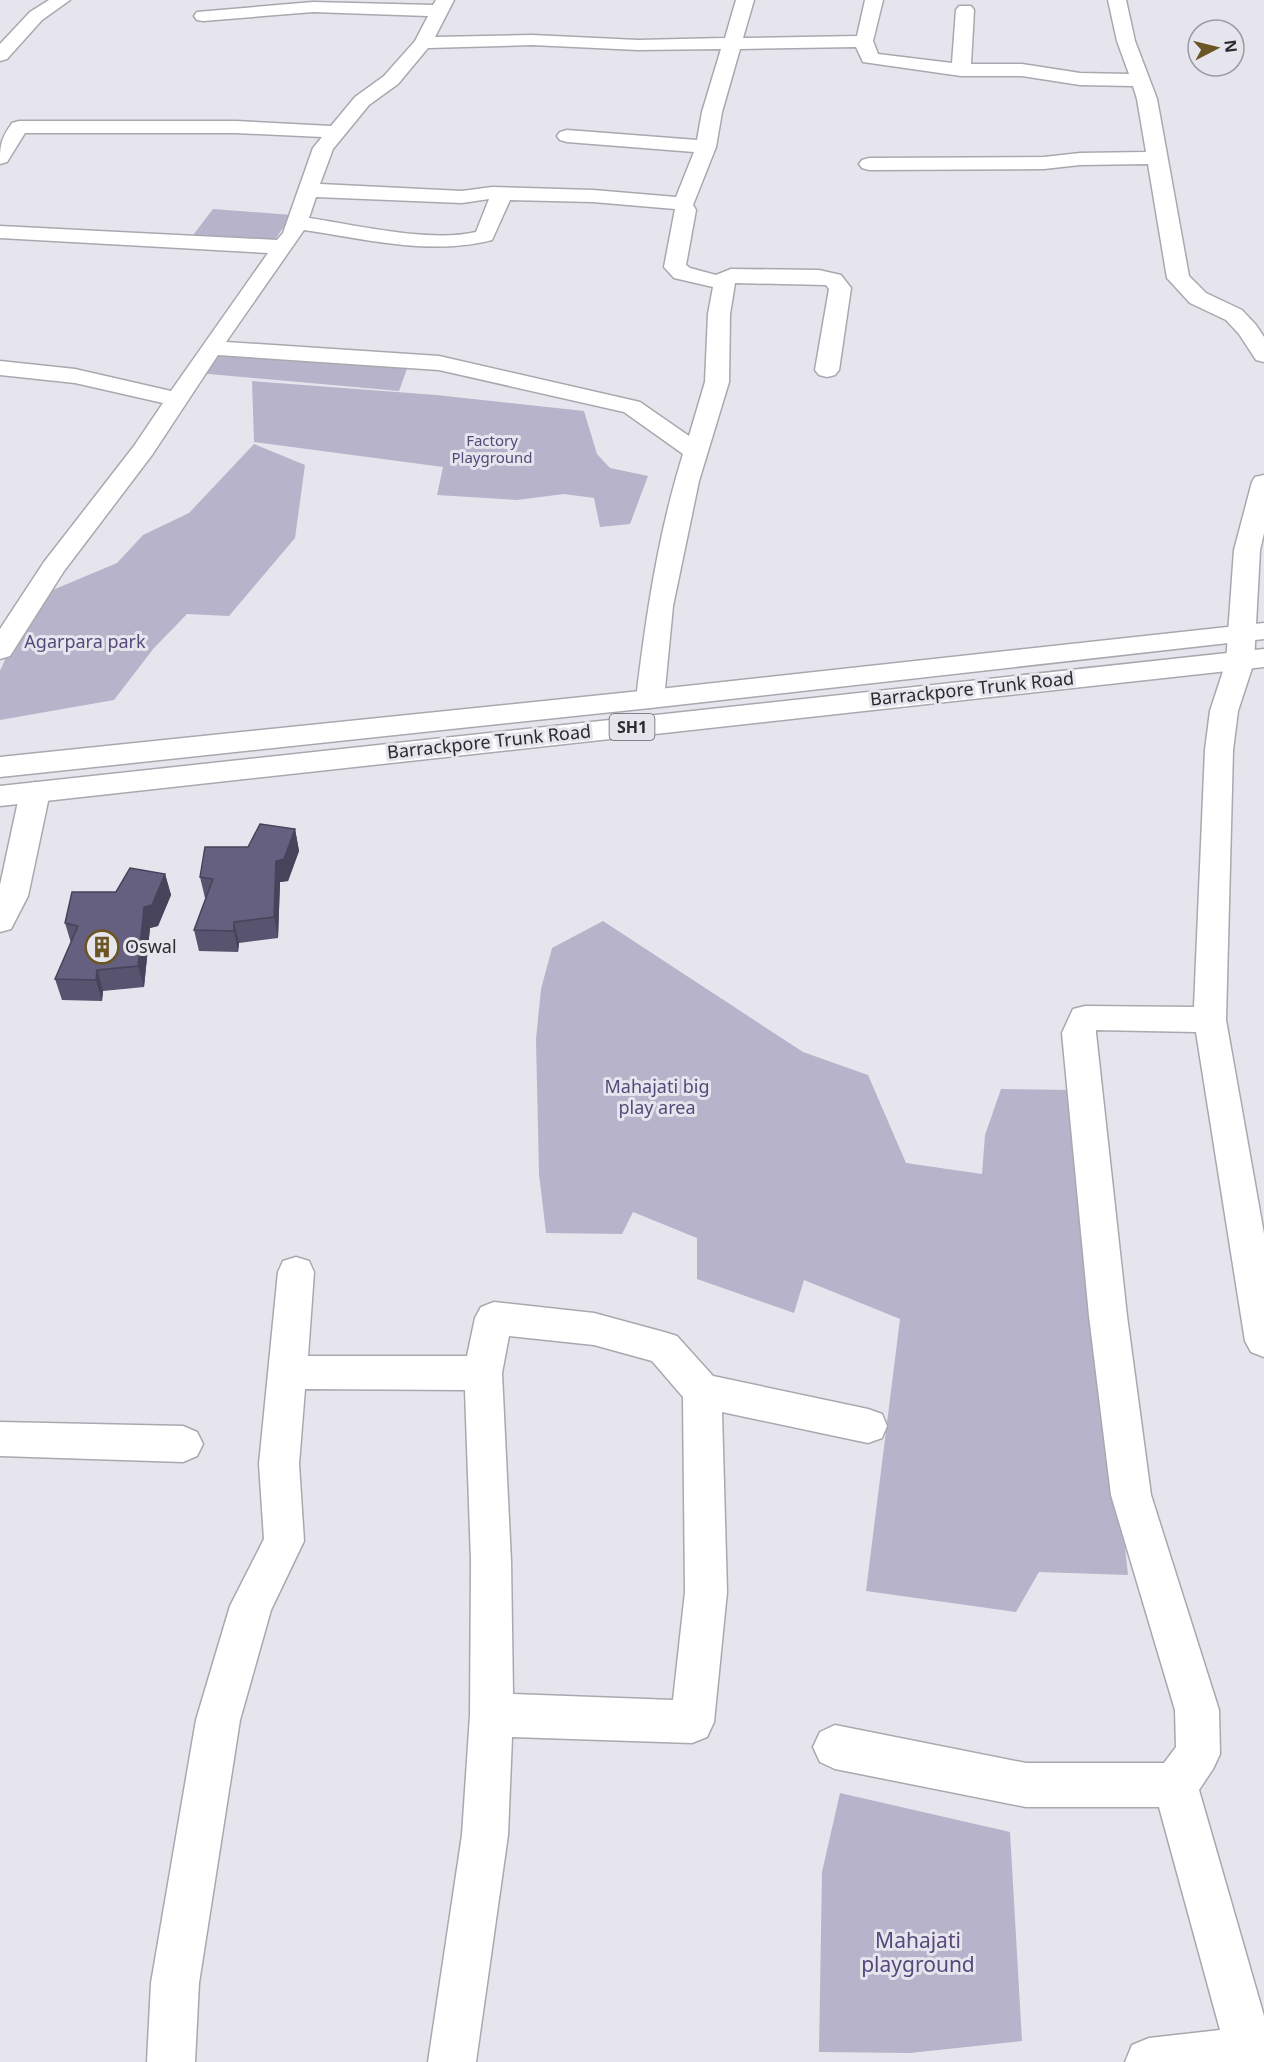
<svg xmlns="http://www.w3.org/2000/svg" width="1264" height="2062" font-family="'Noto Sans',sans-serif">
<rect width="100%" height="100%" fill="#e6e5ed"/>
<g fill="#b7b3cb">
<polygon points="213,209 292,215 272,244 190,239"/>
<polygon points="213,348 408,366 399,391 198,373"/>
<polygon points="252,381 436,395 584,411 597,454 610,468 648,476 630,524 600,527 594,498 564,494 517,500 437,495 443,467 254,442"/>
<polygon points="254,444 305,465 295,538 229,616 187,614 154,648 114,700 0,720 0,671 7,655 48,592 117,563 143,535 189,513"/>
<polygon points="603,921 803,1052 868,1075 906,1163 982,1174 985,1135 1001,1089 1076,1090 1128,1575 1039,1572 1016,1612 866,1591 900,1319 804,1280 794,1313 697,1279 697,1238 633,1212 622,1234 546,1233 539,1174 536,1039 541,989 552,948"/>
<polygon points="840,1793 1010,1832 1022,2041 910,2053 819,2052 822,1872"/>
</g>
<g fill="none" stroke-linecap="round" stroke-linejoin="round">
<g stroke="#a9a8af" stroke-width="3">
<g id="minor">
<polygon points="49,0 70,0 42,20 7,59 0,61 0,44 30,12"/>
<path d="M436,0H454L435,37L532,35L638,40L725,38L736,0H754L743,38L857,36L865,0H883L873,41L878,54L952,63L956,10L959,6H971L974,10L971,64H1022L1080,73L1129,74L1117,41L1108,0H1126L1135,41L1157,99L1189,276L1206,293L1242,310L1256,325L1264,337V362L1256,360L1239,334L1226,320L1190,303L1167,278L1148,164L1080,165L1044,169L869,170L862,168L859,164L862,160L869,158L1044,157L1080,153L1146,152L1137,99L1133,86L1080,85L1022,76H961L863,62L856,47L740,49L722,112L716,147L693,205L696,210L686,265L690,268L716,275L731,269L819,270L841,275L851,288L839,370L835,375L827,377L819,375L815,370L829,289L826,285L735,283L730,314L729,382L699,481L673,606L664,699L660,705L650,708L640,705L636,699C646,616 658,534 683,454L624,412L439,370L218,355L152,455L64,571L10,656L0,659V629L44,562L134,446L163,403L75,383L0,375V361L75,369L171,391L268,253L0,238V226L277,240L283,233L313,148L322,137L236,133H25L7,162L0,164C0,144 1,139 12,123L19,121H236L331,126L355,97L384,76L415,41L428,16L313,12L203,21L197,20L194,16L197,12L313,2L433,5ZM532,45L638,50L721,49L702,112L697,140L567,130L560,132L557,136L560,140L567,142L694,152L676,197L593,190L492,187L462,191L320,184L333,149L369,105L398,84L428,48ZM316,197L462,203L489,199L476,232C430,243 357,225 309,218ZM510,200L593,202L675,209L664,267L674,278L713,287L708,314L705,382L689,436L640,402L439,356L226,342L304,230C366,239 431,256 492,240Z"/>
<polygon points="1264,475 1264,533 1260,550 1254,662 1238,711 1233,750 1226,1020 1264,1234 1264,1357 1251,1352 1245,1341 1196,1032 1096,1030 1096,1033 1127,1316 1151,1495 1219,1710 1220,1754 1213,1769 1199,1790 1264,2016 1264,2062 1125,2062 1132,2045 1149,2038 1220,2030 1159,1807 1026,1807 835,1769 820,1762 813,1747 820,1732 835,1725 1026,1763 1164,1763 1176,1747 1175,1710 1111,1495 1089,1316 1062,1033 1073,1009 1085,1006 1194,1007 1205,750 1210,711 1226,662 1234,550 1252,482 1255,477"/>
<polygon points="35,782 45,785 50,792 28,896 11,929 0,932 0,885 20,792 25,785"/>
<path d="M296,1257L309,1261L314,1272L308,1356H467L475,1318L481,1307L494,1302L594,1313L664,1332L677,1336L713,1376L868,1409L882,1414L887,1426L882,1438L868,1443L722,1412L727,1592L714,1722L707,1737L692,1743L512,1737L508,1835L476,2062H428L462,1835L470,1715L471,1561L465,1390L305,1389L299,1464L304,1541L271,1610L240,1720L199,1983L195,2062H147L151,1983L196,1720L230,1606L264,1539L259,1464L278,1272L283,1261ZM509,1336L594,1345L652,1361L683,1397L685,1592L673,1700L513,1694L511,1561L502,1373Z"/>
<polygon points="0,1422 183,1426 197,1432 203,1444 197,1456 183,1462 0,1456"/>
</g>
</g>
<g stroke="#a9a8af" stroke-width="3">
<g id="major">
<polygon points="1264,623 1264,639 650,708 0,777 0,757 650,690"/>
<polygon points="1264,649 1264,667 0,806 0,786"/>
</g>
</g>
<use href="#minor" fill="#fff" fill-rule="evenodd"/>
<use href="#major" fill="#fff" fill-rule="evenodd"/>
</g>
<g fill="#58536e">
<polygon points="295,829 299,851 288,881 280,882 278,938 239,943 238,952 199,951 194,930 206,898 205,898 200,877 248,847"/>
<polygon points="165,874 171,895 158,926 150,928 144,987 103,991 102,1001 62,1000 55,979 71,943 65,923 116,892"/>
</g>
<g fill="#47435a">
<polygon points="295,829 299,851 288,881 280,882 278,938 274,917 276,861"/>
<polygon points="165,874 171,895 158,926 150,928 144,987 138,966 144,907"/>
<polygon points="234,922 239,943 238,952 234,931"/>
<polygon points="97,970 103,991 102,1001 96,980"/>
</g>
<g fill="#666080" stroke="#47435a" stroke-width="1.5">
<polygon points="260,824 295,829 284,859 276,861 274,917 234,922 234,931 194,930 213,879 200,877 205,847 248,847"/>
<polygon points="130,868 165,874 152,905 144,907 138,966 97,970 96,980 55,979 78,926 65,923 72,892 116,892"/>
</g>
<defs>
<g id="building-ring" transform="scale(1.725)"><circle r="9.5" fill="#e6e5ed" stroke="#6c5525" stroke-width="1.5"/><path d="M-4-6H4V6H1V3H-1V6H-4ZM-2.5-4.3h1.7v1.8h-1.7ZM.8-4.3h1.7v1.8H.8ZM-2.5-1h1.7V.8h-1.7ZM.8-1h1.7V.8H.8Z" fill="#6c5525"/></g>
</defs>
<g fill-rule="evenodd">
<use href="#building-ring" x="102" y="947"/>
</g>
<g text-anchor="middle" stroke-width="6" stroke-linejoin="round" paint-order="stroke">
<g font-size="15" fill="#55497b" stroke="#e6e5ed">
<text x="492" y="446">Factory<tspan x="492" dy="17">Playground</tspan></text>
</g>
<rect fill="#e6e5ed" stroke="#636267" stroke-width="1.5" x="609.5" y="714" width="45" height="26" rx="4.5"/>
<g font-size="16" font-weight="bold" fill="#2b2a2d">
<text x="632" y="733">SH1</text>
</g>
<g font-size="18" fill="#55497b" stroke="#e6e5ed">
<text x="85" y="648">Agarpara park</text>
<text x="657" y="1093">Mahajati big<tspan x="657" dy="21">play area</tspan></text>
</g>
<g font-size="18" fill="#2b2a2d" stroke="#e6e5ed">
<text transform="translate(972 689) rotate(-6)" y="6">Barrackpore Trunk Road</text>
<text transform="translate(489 742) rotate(-6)" y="6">Barrackpore Trunk Road</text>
</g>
<g font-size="18" fill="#2b2a2d" stroke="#e6e5ed" text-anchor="start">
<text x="125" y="953">Oswal</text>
</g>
<g font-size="21" fill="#55497b" stroke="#e6e5ed">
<text x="918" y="1948">Mahajati<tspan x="918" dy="24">playground</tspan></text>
</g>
</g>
<g transform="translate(1216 48) rotate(83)"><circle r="28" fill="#e6e5ed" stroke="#9b9aa0" stroke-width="1.5"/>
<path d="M0-4.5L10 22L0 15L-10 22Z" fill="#6c5525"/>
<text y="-9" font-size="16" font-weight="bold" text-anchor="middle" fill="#2b2a2d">N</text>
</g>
</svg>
